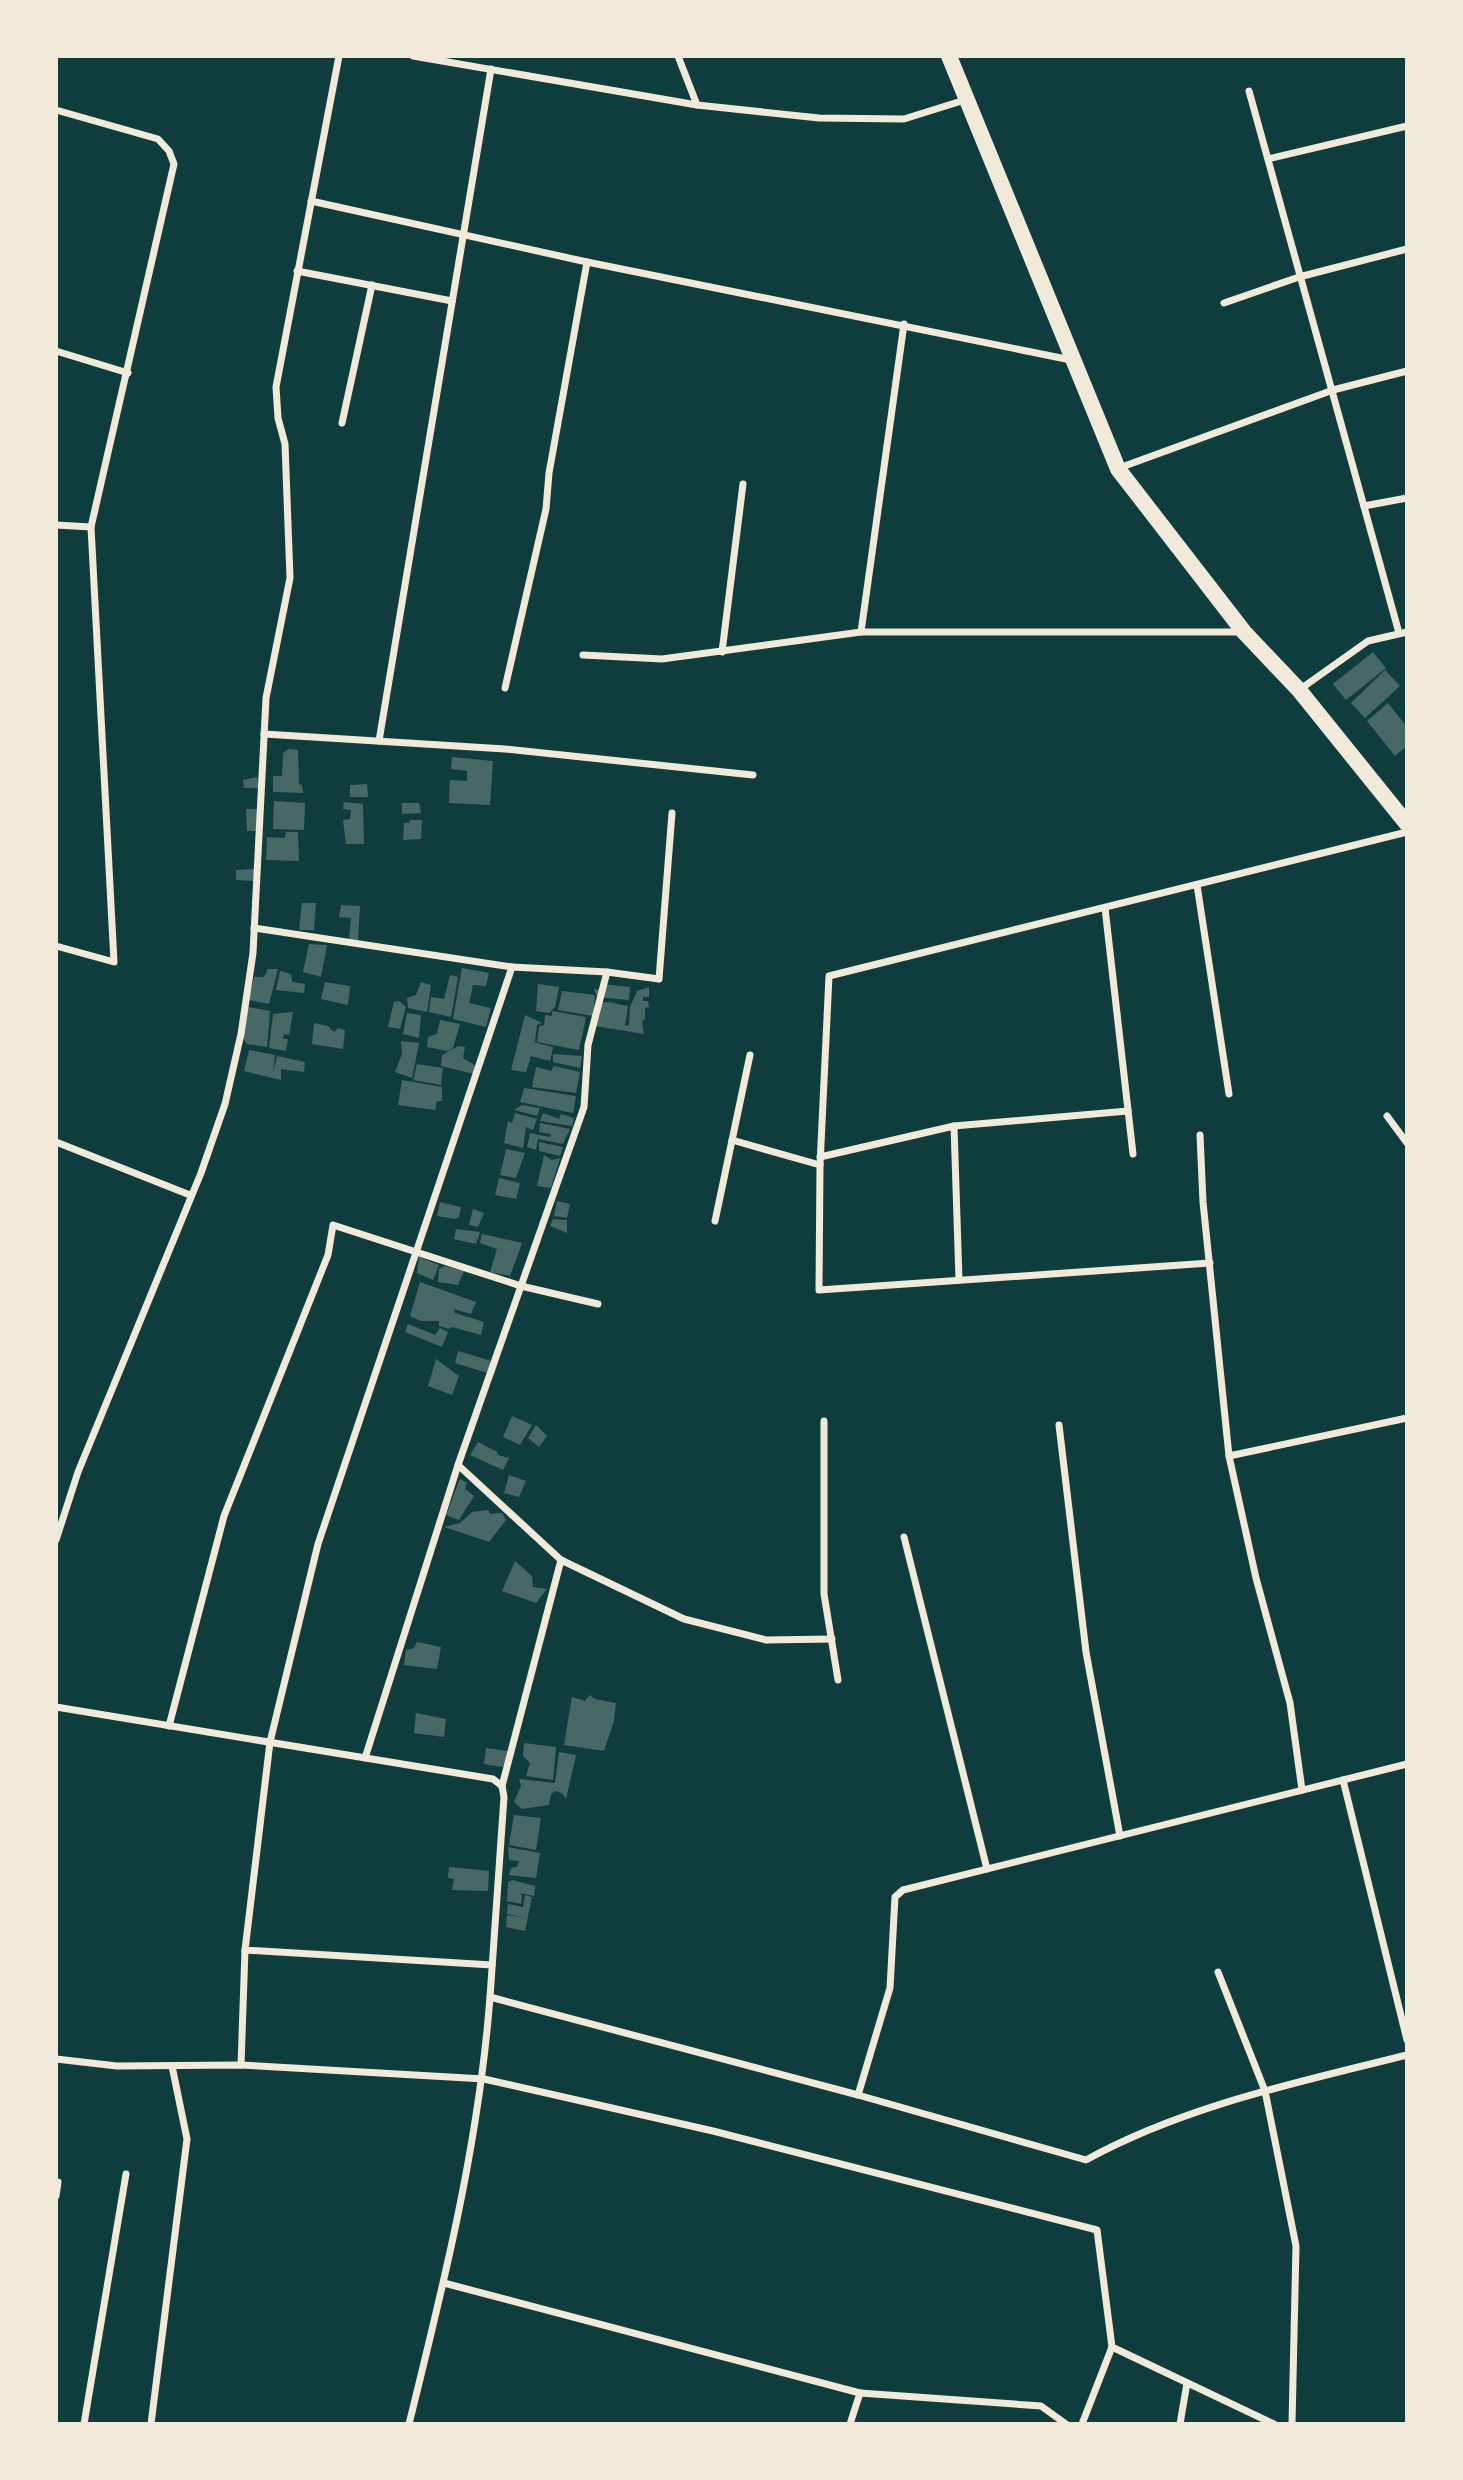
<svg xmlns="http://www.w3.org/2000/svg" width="1463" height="2480" font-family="'Sofia Sans Condensed',sans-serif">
<rect width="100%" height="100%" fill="#0f3d3e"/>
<g fill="#486865">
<polygon points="1373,652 1386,668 1346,700 1333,684"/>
<polygon points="1385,670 1400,686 1365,718 1351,703"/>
<polygon points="1388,703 1407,727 1407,746 1395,756 1367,721"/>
<polygon points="289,749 298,750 299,784 302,785 303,793 273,792 273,776 282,776 283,753"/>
<polygon points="452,757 493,761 490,805 449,803 450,780 467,781 467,771 451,769"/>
<polygon points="257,777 259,788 244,788 243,780"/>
<polygon points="367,784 368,797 350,797 350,785"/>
<polygon points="274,801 305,803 304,830 273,829"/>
<polygon points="344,802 363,804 364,844 346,844 343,820 350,819 351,810 343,809"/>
<polygon points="402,803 419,803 421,813 402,814"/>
<polygon points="246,809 257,809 258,831 247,831"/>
<polygon points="410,820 422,820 421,839 403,840 404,823 409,823"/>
<polygon points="286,832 298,832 299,861 266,860 267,837 285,838"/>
<polygon points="254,869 255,881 236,880 236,870"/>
<polygon points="302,903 316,903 314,930 299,930"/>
<polygon points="341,905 360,906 358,940 349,940 351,918 339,917"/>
<polygon points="309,944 327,945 321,977 303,972"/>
<polygon points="462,968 489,973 486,986 473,985 469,1003 491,1008 486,1027 453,1019"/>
<polygon points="268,969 278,969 269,1004 249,1000 254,977 264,977"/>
<polygon points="280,971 291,974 292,982 305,984 304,993 276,990"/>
<polygon points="450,975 458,977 451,1017 429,1012 431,997 444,999"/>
<polygon points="325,982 350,986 348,1005 321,999"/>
<polygon points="421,982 431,985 427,1012 408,1008 407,998 416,995"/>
<polygon points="538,984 559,987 555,1007 549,1013 536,1011"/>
<polygon points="602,984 630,987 629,1000 597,997 594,989 600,990"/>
<polygon points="649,987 649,997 643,997 643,1001 648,1001 649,1007 645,1008 645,1019 642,1021 644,1034 595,1026 597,1003 608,1002 628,1006 625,1026 629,1025 630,1007 637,991"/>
<polygon points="562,991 595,995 593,1016 558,1010"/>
<polygon points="399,1001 406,1007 400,1029 388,1027 394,1002"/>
<polygon points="248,1007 270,1011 267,1047 247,1044 243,1038"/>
<polygon points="552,1011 586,1017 579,1050 537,1042 539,1026 544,1025 545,1015 552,1016"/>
<polygon points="293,1012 289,1035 284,1034 283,1039 288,1039 286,1051 269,1048 273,1014"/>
<polygon points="407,1013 421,1015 419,1038 403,1034"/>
<polygon points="525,1015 542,1023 537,1025 535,1042 533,1042 553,1047 550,1061 531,1056 526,1072 511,1070"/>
<polygon points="440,1020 460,1024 453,1048 448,1051 427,1047 428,1037 437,1034"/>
<polygon points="314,1023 328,1026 334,1032 338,1028 345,1030 343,1049 312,1044"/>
<polygon points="401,1041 419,1043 412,1078 395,1072 402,1054"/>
<polygon points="458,1046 465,1047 463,1058 476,1066 474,1074 441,1066 442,1055"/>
<polygon points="249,1050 275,1055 273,1073 277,1056 305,1062 304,1072 281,1069 281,1080 244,1071"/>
<polygon points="553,1054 582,1056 580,1068 553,1062"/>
<polygon points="417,1064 443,1068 441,1085 413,1080"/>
<polygon points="554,1066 580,1072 576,1093 532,1087 536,1067 551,1071"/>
<polygon points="402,1080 442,1087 442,1101 437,1101 435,1110 398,1105"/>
<polygon points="524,1088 576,1096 573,1113 520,1102"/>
<polygon points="522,1105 540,1108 537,1116 514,1110"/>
<polygon points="515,1113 537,1119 533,1130 526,1127 523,1148 504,1143 508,1121 512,1123"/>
<polygon points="543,1113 559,1119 561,1114 574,1118 572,1126 540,1121"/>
<polygon points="540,1123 570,1129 563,1144 538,1139 536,1150 527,1147 530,1133 550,1137 551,1134 539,1132"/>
<polygon points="539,1142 563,1147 560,1156 539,1151"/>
<polygon points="506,1149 525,1153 516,1178 500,1175"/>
<polygon points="544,1155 552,1160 560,1158 551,1188 537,1186"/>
<polygon points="499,1178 520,1183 516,1199 495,1195"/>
<polygon points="557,1201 570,1204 567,1218 554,1216"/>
<polygon points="440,1202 461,1207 459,1217 455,1219 437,1216"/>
<polygon points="473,1209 484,1213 478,1227 469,1225"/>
<polygon points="553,1219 567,1220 567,1233 550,1226"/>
<polygon points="456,1229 480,1232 476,1244 454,1239"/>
<polygon points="482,1234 522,1243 510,1276 490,1272 497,1249 480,1243"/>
<polygon points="419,1257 439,1265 433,1280 417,1273"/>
<polygon points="445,1266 464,1271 458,1285 438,1282 439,1269"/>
<polygon points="420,1282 476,1302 471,1314 454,1309 455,1313 484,1322 481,1335 452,1327 449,1329 439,1326 439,1321 421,1321 410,1316"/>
<polygon points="408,1324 435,1335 440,1328 448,1332 442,1347 405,1332"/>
<polygon points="458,1351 498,1363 494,1375 455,1363"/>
<polygon points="436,1359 459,1376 452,1395 428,1386"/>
<polygon points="512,1416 532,1425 520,1445 503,1437"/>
<polygon points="536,1425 547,1436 539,1447 528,1438"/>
<polygon points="478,1442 497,1452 498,1455 509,1458 503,1470 470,1455"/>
<polygon points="509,1475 526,1481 519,1497 504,1493"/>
<polygon points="460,1479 467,1483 465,1489 474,1496 459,1520 446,1515"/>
<polygon points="488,1510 490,1514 502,1513 506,1520 489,1542 444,1527 460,1523 472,1512"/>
<polygon points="515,1561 532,1576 533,1587 547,1589 536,1603 502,1591"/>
<polygon points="417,1642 441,1647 437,1669 404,1665 406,1650 414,1648"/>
<polygon points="590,1695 595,1699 616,1703 614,1721 604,1751 564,1745 572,1697 585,1701"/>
<polygon points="416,1713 446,1719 444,1737 414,1733"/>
<polygon points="524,1743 556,1747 553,1780 526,1776 530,1763 523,1756"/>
<polygon points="486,1748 508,1751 503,1767 484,1764"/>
<polygon points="559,1752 576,1755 566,1799 562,1793 555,1791 551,1794 549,1805 522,1809 514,1802 521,1786 519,1779 555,1783"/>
<polygon points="514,1815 541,1818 536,1850 509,1845"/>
<polygon points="508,1847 540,1853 536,1878 509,1875 511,1868 517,1867 519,1861 509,1860"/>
<polygon points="449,1867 489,1871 488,1891 452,1890 454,1879 448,1878"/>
<polygon points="512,1880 535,1886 534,1896 518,1893 522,1895 521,1904 507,1901 508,1882"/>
<polygon points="525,1895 532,1897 525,1931 506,1927 507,1915 522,1917 507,1914 508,1904 523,1907"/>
</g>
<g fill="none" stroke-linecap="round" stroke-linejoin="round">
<g stroke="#f1e9da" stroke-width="7">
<polyline points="413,56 697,105 819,118 904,119 968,99"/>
<polyline points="678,56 697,105"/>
<polyline points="1249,91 1399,633"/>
<polyline points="56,110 158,139 169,151 174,164 91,527 114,962 56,946"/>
<polyline points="1268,159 1407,126"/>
<polyline points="311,201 587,262 1071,360"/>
<polyline points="297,271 452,301"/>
<polyline points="1224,303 1299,277 1407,249"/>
<polyline points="56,351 128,373"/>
<polyline points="342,423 372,285"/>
<polyline points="1119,468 1333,390 1407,371"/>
<polyline points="1364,506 1407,498"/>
<polyline points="56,525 91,527"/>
<polyline points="861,632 904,324"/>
<polyline points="722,652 743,484"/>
<polyline points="583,655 662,659 861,632 1244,632"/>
<polyline points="505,688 546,509 549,473 587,262"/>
<polyline points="1299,690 1368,641 1407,632"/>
<polyline points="264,734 505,749 753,775"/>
<polyline points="379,741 491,69"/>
<polyline points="672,813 659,979 607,972 588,1045 584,1107 458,1465 561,1560 684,1619 766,1640 832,1639"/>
<polyline points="1197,885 1229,1094"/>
<polyline points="1105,908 1133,1154"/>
<polyline points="254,928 512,967"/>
<polyline points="1387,1116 1407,1143"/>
<polyline points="954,1126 959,1280"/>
<polyline points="1200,1135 1203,1202 1229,1456 1407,1418"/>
<polyline points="732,1140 820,1165"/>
<polyline points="56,1142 190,1195"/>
<polyline points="820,1157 954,1126 1128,1111"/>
<polyline points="715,1221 750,1055"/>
<polyline points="1210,1263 819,1290 820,1165 829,976 1407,832"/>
<polyline points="824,1421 824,1594 838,1680"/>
<polyline points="1059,1425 1086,1652 1120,1836"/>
<polyline points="1229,1456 1256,1578 1290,1703 1302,1790"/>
<polyline points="904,1537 987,1869"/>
<polyline points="56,1540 78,1472 201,1173 225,1104 241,1034 253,953 266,698 290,578 285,444 278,418 276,387 339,56"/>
<polyline points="56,1707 493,1779 502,1786"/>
<polyline points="169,1726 224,1516 328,1255 333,1225 521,1286 598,1304"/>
<polyline points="365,1758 458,1465"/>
<polyline points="1343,1780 1407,2040"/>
<polyline points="492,1965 245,1950 270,1742 318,1544 512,967 607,972"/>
<polyline points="1218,1972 1265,2091 1296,2246 1292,2424"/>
<polyline points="490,1997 504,1797 502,1786 561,1560"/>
<polyline points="56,2059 117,2066 241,2065 484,2079 713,2131 1097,2230 1112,2347 1274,2424"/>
<polyline points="241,2065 245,1950"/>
<path d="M858,2095L1086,2160C1184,2106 1299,2082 1407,2055"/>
<polyline points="56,2196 58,2182"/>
<polyline points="444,2283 860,2393 850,2424"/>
<polyline points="860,2393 1041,2406 1066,2424"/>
<polyline points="84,2424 126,2174"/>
<polyline points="151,2424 187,2139 172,2066"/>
<path d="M409,2424C444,2283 479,2142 490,1997L858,2095L890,1988L895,1897L903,1890L1407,1764"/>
<polyline points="1082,2424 1112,2347"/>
<polyline points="1180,2424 1187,2383"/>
</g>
<polyline stroke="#f1e9da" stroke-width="16" points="949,56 1118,469 1244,632 1299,690 1407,824"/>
</g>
<rect width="1463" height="2480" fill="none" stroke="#f1e9da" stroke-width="116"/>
</svg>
